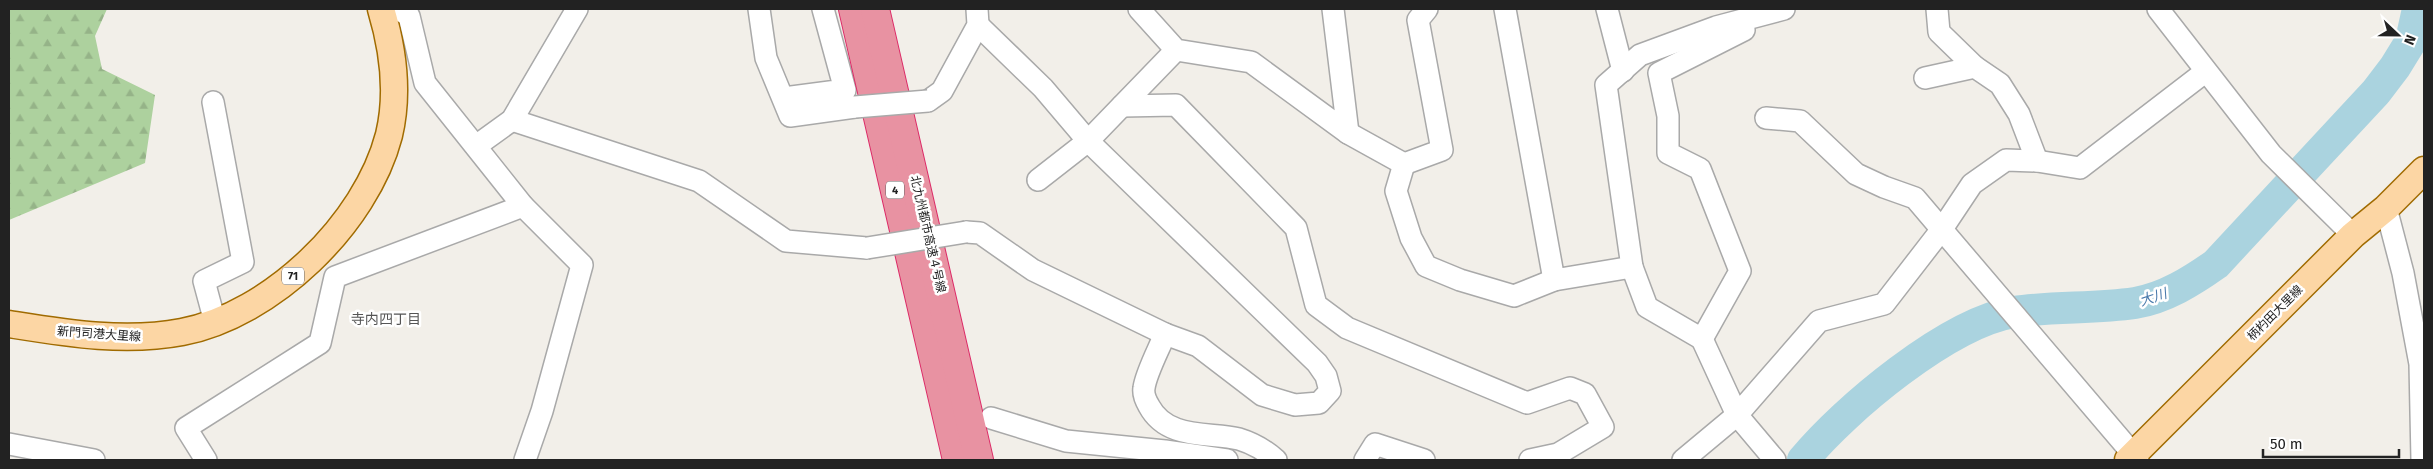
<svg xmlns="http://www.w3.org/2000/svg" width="2433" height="469" font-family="'Fira Sans','Noto Sans JP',sans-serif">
<defs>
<pattern id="forest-firs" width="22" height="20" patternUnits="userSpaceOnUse" patternTransform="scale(1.25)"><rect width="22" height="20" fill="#add19e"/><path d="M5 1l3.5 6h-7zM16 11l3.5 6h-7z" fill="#95b388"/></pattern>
</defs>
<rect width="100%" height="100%" fill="#f2efe9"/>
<polygon fill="url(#forest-firs)" points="9,9 107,9 95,36 102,69 155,95 145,163 9,220"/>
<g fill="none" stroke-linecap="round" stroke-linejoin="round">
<path stroke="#aad3df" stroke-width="32" d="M1803,460C1845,409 1948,323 2014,312C2054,306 2095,309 2135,303C2165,298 2192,281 2216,264L2376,92L2395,67L2411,41L2418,9"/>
<g stroke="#a9a9a9" stroke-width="24">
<g id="minor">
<polyline points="398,9 409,16 425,83 523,206 582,265 542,411 525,460"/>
<polyline points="759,9 766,58 790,116 855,107"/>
<polyline points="1139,9 1176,50 1251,62 1348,133 1333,9"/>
<polyline points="1505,9 1554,280 1632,267 1606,85 1640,55 1716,27 1784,9"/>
<polyline points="1607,9 1623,71"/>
<polyline points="1937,9 1939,32 1975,67"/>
<polyline points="2158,9 2271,154 2353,235"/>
<polyline points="1925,78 1975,67 2000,84 2019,114 2037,161"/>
<polyline points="784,98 845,90 823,9"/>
<polyline points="928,101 942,91 978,25 977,9"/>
<polyline points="213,102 243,262 204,281 215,322"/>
<polyline points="1122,106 1176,105 1296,228 1316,305 1347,328 1527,403 1570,388 1585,394 1603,427 1558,454 1530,460"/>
<polyline points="1766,118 1800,121 1856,174 1884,187 1915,198 2138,460"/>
<polyline points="512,120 699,181 786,241 867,248"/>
<polyline points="1348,133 1404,164 1442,150 1418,20 1427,9"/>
<polyline points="476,146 512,120 577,9"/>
<polyline points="1404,164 1396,191 1411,238 1426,266 1460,280 1514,296 1554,280"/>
<polyline points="1038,180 1088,141 1176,50"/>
<polyline points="2386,208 2403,273 2420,364 2422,460"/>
<polyline points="966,232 980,233 1033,270 1165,334 1198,346 1262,395 1295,405 1319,403 1330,391 1326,376 1317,363 1088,141 1043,88 978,25"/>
<polyline points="1632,267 1647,307 1702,339 1740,271 1700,169 1668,153 1668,116 1659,73 1744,30"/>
<path d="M1165,334C1159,349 1146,373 1144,388C1143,394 1146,401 1149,406C1167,440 1209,432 1239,439C1252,443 1266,451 1276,460"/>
<polyline points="1702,339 1737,415 1775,460"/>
<polyline points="991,418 1066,441 1165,451 1227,460"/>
<polyline points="9,444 94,460"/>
<polyline points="206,460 186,428 320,343 335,277 523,206"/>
<polyline points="1365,460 1375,444 1424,460"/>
<polyline points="1683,460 1737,415 1819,321 1884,304 1942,229 1972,184 2006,160 2037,161 2080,168 2205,72"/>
</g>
</g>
<g stroke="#a06b00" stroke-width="29">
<g id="major">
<path d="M9,324C66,333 124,343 182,332C271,315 366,224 389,135C399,93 393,49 381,9"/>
<polyline points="2128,460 2353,235 2386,208 2424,170"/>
</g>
</g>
<g stroke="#dc2a67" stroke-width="30">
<g id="highway">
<polyline points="853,9 957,460"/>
<polyline points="875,9 979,460"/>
</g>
</g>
<use href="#minor" stroke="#fff" stroke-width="21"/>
<use href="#major" stroke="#fcd6a4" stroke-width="26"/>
<use href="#highway" stroke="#e892a2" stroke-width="28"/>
<g stroke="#a9a9a9" stroke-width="24" stroke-linecap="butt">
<g id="minor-bridge">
<polyline points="855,107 928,101"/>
<polyline points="867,248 966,232"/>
</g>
</g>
<use href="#minor-bridge" stroke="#fff" stroke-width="21"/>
</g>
<g text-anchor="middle" stroke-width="5" stroke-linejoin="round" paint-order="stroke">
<g fill="#fff" stroke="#646464" stroke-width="1">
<rect x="886" y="181.5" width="18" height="17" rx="4"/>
<rect x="282" y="267.5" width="22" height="17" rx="4"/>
</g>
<g font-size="11" font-weight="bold" fill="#222">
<text x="895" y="194">4</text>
<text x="293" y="280">71</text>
</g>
<g font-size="12" fill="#222" stroke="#fff">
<text transform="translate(928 234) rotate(77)" y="4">北九州都市高速４号線</text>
<text transform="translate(2275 313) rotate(-45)" y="4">柄杓田大里線</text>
<text transform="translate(99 334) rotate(4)" y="4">新門司港大里線</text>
</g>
<g font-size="14" font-style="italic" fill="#4a7aab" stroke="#fff">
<text transform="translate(2153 297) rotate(-18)" y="5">大川</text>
</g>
<g font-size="14" fill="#555" stroke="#fff">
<text x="386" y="324">寺内四丁目</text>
</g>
</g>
<rect width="2433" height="469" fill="none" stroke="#222222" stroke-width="20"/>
<g transform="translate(2398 35) rotate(112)" stroke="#ffffff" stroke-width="4" paint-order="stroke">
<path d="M0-4L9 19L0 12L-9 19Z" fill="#222222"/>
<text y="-8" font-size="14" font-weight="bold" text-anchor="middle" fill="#222222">N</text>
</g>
<path d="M2263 449v8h136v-8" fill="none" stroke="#222222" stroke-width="2.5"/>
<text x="2270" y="449" font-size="15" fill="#222222" stroke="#ffffff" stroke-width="4" paint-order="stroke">50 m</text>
</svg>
